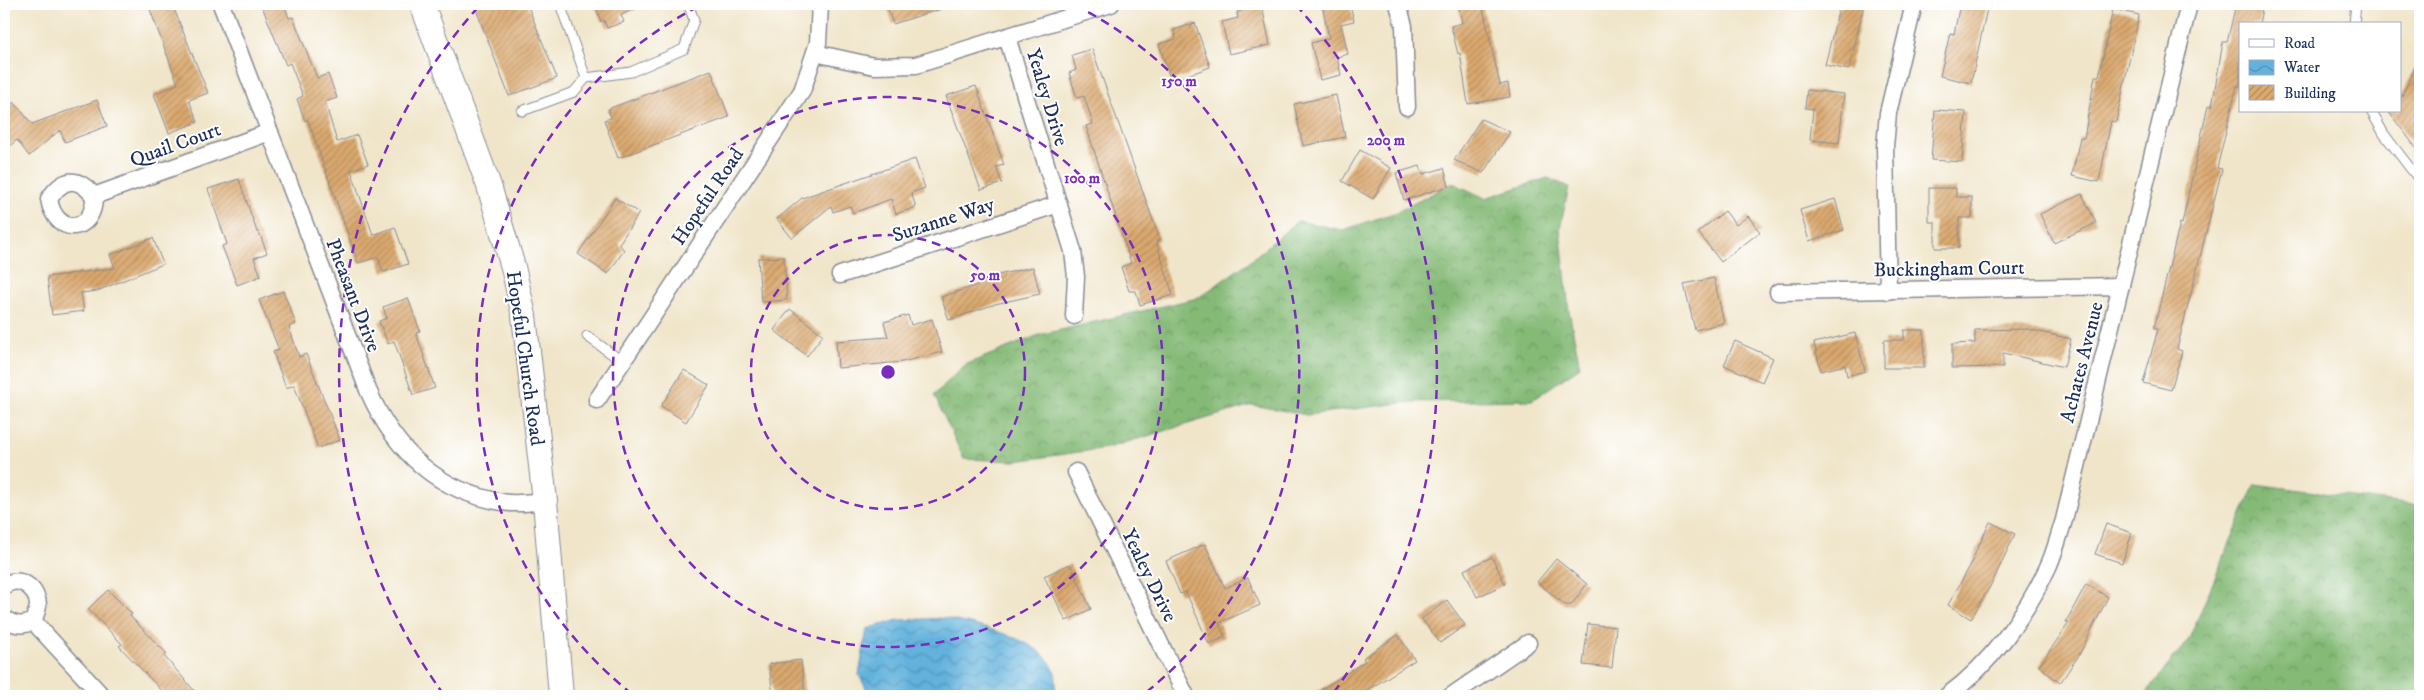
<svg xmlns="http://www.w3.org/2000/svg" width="2424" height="700" font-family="'IM FELL DW Pica',serif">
<defs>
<pattern id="forest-crowns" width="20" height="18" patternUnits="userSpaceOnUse" patternTransform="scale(1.25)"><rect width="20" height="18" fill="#84ba76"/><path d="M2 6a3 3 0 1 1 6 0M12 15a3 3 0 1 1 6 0" fill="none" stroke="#6b9864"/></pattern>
<pattern id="water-waves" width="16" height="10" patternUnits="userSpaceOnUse" patternTransform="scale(1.25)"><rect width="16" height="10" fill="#62b2dd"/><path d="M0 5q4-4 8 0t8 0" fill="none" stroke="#5091b6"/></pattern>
<pattern id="building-hatch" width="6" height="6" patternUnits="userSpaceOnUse" patternTransform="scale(1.25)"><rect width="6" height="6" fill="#dba96e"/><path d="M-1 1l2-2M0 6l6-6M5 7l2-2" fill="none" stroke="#b18a5e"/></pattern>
</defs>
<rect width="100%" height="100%" fill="#fff"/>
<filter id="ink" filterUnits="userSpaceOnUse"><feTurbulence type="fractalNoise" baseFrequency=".02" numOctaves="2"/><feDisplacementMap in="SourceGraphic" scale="10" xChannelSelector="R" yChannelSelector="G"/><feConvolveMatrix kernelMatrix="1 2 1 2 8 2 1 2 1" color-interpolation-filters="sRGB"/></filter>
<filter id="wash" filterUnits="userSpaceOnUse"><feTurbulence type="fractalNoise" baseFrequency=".0096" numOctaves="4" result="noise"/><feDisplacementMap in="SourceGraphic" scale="20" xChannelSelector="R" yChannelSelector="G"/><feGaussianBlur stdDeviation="1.12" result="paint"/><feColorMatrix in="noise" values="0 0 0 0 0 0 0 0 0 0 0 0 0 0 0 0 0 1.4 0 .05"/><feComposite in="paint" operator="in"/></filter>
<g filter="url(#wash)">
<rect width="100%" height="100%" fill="#f0e5c9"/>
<g fill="url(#forest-crowns)" stroke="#50746a">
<polygon points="1548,178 1569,187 1560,228 1569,311 1580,367 1532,400 1409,402 1307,415 1252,405 1107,448 1016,461 964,459 934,395 965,365 1039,335 1198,298 1246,264 1298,221 1343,230 1397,212 1453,183 1485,198"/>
<polygon points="2255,484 2420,506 2420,696 2144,696 2189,639"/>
</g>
<path fill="url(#water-waves)" stroke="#3e709e" d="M945,618C979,627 1074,642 1053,696H870L859,675L867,629L898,620Z"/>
<g id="blocks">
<g fill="url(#building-hatch)">
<polygon points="148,4 172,4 208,93 189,100 198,122 169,133 154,94 178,84"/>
<polygon points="261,4 284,4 289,18 293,17 317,78 328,74 337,98 325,102 337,142 357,135 368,164 351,170 373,235 395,227 408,264 383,272 378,257 358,263 308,120 305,121 297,99 303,96 290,63 286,65"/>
<polygon points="474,4 527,4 557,78 509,96"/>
<polygon points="595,4 647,4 621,15 624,22 607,28 604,20 601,22"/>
<polygon points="886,4 946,4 947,7 893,24"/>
<polygon points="1322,4 1350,4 1354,21 1341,24 1348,54 1337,57 1341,75 1320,80 1311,43 1329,38"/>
<polygon points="1477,4 1482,4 1500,85 1508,83 1510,97 1468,104 1460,53 1458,54 1451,26 1462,23 1459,8"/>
<polygon points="1840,4 1864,4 1849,70 1825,65"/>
<polygon points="1960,4 1988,4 1971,83 1940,76 1950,33 1954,34"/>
<polygon points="2236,4 2263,4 2259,24 2240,24 2240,87 2237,86 2217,168 2222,169 2177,349 2182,351 2171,390 2143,383 2158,329 2154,328 2180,223 2182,224 2208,105 2212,106 2223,42 2227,42"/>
<polygon points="1262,6 1270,45 1229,54 1222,22 1238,18 1237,12"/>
<polygon points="2113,9 2139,15 2116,122 2111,121 2099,182 2072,176 2080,137 2084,138 2095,76 2099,76"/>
<polygon points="1195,23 1210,67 1171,81 1159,44 1176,39 1174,30"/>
<polygon points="1092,49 1160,240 1156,241 1173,295 1140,305 1136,291 1129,291 1121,267 1131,263 1086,126 1093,124 1084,96 1077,98 1069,73 1076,70 1072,55"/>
<polygon points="2420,56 2420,153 2388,111 2400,111 2400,100"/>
<polygon points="711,70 729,117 618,158 604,120 611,118 608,109"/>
<polygon points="976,86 1004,165 996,167 1002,183 981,190 946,96"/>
<polygon points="1807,90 1844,94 1839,143 1810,140 1813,109 1805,108"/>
<polygon points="1336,95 1345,137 1303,146 1294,104"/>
<polygon points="97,100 107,126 65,142 60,130 29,156 17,140 4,151 4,110 14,102 32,124"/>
<polygon points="1935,110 1966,112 1962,162 1931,160"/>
<polygon points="1481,119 1510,132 1483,173 1454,160"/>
<polygon points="1360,150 1391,168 1373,199 1342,181"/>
<polygon points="915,159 925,188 911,193 916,207 896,214 891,199 853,213 850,206 833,212 831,206 792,238 777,219 802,198"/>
<polygon points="1420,166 1423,174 1444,168 1449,186 1404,200 1396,173"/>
<polygon points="239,179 257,232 259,232 267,253 254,258 261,276 237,285 222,246 227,244 208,189"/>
<polygon points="1929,188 1956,188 1956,197 1972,197 1972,218 1959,218 1959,248 1935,248 1935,222 1929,222"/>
<polygon points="2082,194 2096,223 2054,243 2040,214"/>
<polygon points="615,198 639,213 619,244 624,250 608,274 578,254"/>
<polygon points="1835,199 1844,230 1809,241 1800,210"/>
<polygon points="1725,211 1736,225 1748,216 1760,232 1721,262 1698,232"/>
<polygon points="153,238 163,264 97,291 81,293 84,311 52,315 47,277 115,268 110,255"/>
<polygon points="784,257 787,300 761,302 758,258"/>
<polygon points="1033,267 1040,294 995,304 949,320 941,297 990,281 989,277"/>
<polygon points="1714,278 1724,323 1695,330 1684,284"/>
<polygon points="283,291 296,324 289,327 299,357 306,354 340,440 318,448 294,385 286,388 273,352 279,350 259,300"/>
<polygon points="408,298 420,331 416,333 435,388 413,395 394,341 388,344 379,321 387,318 383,307"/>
<polygon points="790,309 823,335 807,356 774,330"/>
<polygon points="908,315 911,325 932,319 942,352 902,362 838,368 836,341 888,337 884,322"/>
<polygon points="2027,329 2071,339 2064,367 2003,353 2003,367 1952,368 1952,344 1975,343 1975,330"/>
<polygon points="1904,330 1924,330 1924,368 1884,368 1884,340 1904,340"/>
<polygon points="1855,333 1865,371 1847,376 1845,365 1821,371 1814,343"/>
<polygon points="1735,341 1773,358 1762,382 1724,365"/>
<polygon points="684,370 709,385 686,422 661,406"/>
<polygon points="1990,522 2015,534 1992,583 1971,619 1948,605 1974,559 1973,558"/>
<polygon points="2106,524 2132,533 2122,563 2095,554"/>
<polygon points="1205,544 1225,588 1248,578 1260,605 1219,623 1225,637 1209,644 1186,592 1180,594 1166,561"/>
<polygon points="1492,557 1505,584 1477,597 1464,570"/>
<polygon points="1556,559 1587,584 1571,605 1565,605 1537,582"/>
<polygon points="1070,564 1091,609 1066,621 1044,576"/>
<polygon points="2086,584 2108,597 2079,655 2060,683 2039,666 2069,623 2066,622"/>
<polygon points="108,590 132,614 130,616 167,654 164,656 199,696 167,696 119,646 122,644 88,609"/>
<polygon points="1447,600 1465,625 1440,643 1422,619"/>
<polygon points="1588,624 1616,627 1612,668 1583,665"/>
<polygon points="1398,635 1415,660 1358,696 1311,696 1365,661 1363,658"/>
<polygon points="801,660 805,696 773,696 769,664"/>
</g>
</g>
</g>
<g filter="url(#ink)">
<use href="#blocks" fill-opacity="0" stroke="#868a94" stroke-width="1"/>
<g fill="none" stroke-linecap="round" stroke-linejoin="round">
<g stroke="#868a94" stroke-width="11">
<g id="lane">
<polyline points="560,4 586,78 631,72 684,49 694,20 688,4"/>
<polyline points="2354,24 2356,4"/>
<polyline points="522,111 574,92 586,78"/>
<polyline points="2371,111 2384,134 2420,181"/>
<polyline points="587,336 623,362"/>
</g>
</g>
<g stroke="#868a94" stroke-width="19">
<g id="street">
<path d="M221,4L368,390C394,450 436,491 502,502C516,505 531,502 545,501"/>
<polyline points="1398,4 1404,26 1407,107"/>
<polyline points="1007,37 1073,251 1076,277 1074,316"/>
<polyline points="815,53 874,66 916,65 1111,4"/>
<path d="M94,196C95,234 55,237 49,199C63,178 77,175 94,196L270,132"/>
<polyline points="840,275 1059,204"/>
<polyline points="1888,291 1885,147 1888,113 1914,4"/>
<polyline points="1778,292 2121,286"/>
<polyline points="597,400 802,91 818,43 820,4"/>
<polyline points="1076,472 1186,696"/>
<path d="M4,586C19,574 37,588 38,605C38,610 35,616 33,621C22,627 14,625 4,618"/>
<polyline points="33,621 102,696"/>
<polyline points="1451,696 1528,643"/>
<path d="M1947,696C1991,664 2025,616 2048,567C2055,552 2059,535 2064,520L2189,4"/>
</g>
</g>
<g stroke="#868a94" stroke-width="26">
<polyline id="secondary" points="422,4 489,186 513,267 524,316 545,501 561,696"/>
</g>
<use href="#lane" stroke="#fff" stroke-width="9"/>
<use href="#street" stroke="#fff" stroke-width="16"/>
<use href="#secondary" stroke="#fff" stroke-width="24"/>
</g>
</g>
<g fill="none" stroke="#7b2cbf" stroke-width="2.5" stroke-dasharray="9 6">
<circle cx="888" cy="372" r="137"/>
<circle cx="888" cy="372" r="275"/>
<path d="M632 694A412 412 0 0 1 701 5M1075 5A412 412 0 0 1 1144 694"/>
<path d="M444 695A549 549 0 0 1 480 5M1296 5A549 549 0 0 1 1332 695"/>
</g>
<g text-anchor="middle" stroke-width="4" stroke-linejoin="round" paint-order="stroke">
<g font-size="20" fill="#1b2f5e" stroke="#fff">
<text transform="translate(1048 97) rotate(73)" y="7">Yealey Drive</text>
<text transform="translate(175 144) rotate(-20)" y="7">Quail Court</text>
<text transform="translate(707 196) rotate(-56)" y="7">Hopeful Road</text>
<text transform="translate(943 219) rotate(-18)" y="7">Suzanne Way</text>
<text transform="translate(1949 268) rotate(-1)" y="7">Buckingham Court</text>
<text transform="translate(354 295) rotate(69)" y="7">Pheasant Drive</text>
<text transform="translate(526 358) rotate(82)" y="7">Hopeful Church Road</text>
<text transform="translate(2081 362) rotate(-76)" y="7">Achates Avenue</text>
<text transform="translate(1150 575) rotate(64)" y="7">Yealey Drive</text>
</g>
</g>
<circle cx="888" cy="372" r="8" fill="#7b2cbf" stroke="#fff" stroke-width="2.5"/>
<g font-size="15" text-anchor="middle" font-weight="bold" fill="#7b2cbf" stroke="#fff" stroke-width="4" stroke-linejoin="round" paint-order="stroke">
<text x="1179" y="86">150 m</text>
<text x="1386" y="145">200 m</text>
<text x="1082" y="183">100 m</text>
<text x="985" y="280">50 m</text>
</g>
<rect width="2424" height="700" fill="none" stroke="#fff" stroke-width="20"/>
<rect x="2239" y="22" width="162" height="90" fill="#ffffff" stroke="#a4acbf"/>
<rect x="2249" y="39" width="25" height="8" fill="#ffffff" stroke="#a4acbf"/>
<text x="2284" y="48" font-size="15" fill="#1b2f5e">Road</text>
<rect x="2249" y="60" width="25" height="15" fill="url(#water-waves)" stroke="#a4acbf"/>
<text x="2284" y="72" font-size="15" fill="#1b2f5e">Water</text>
<rect x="2249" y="85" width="25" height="15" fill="url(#building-hatch)" stroke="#a4acbf"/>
<text x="2284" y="98" font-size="15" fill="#1b2f5e">Building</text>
</svg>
